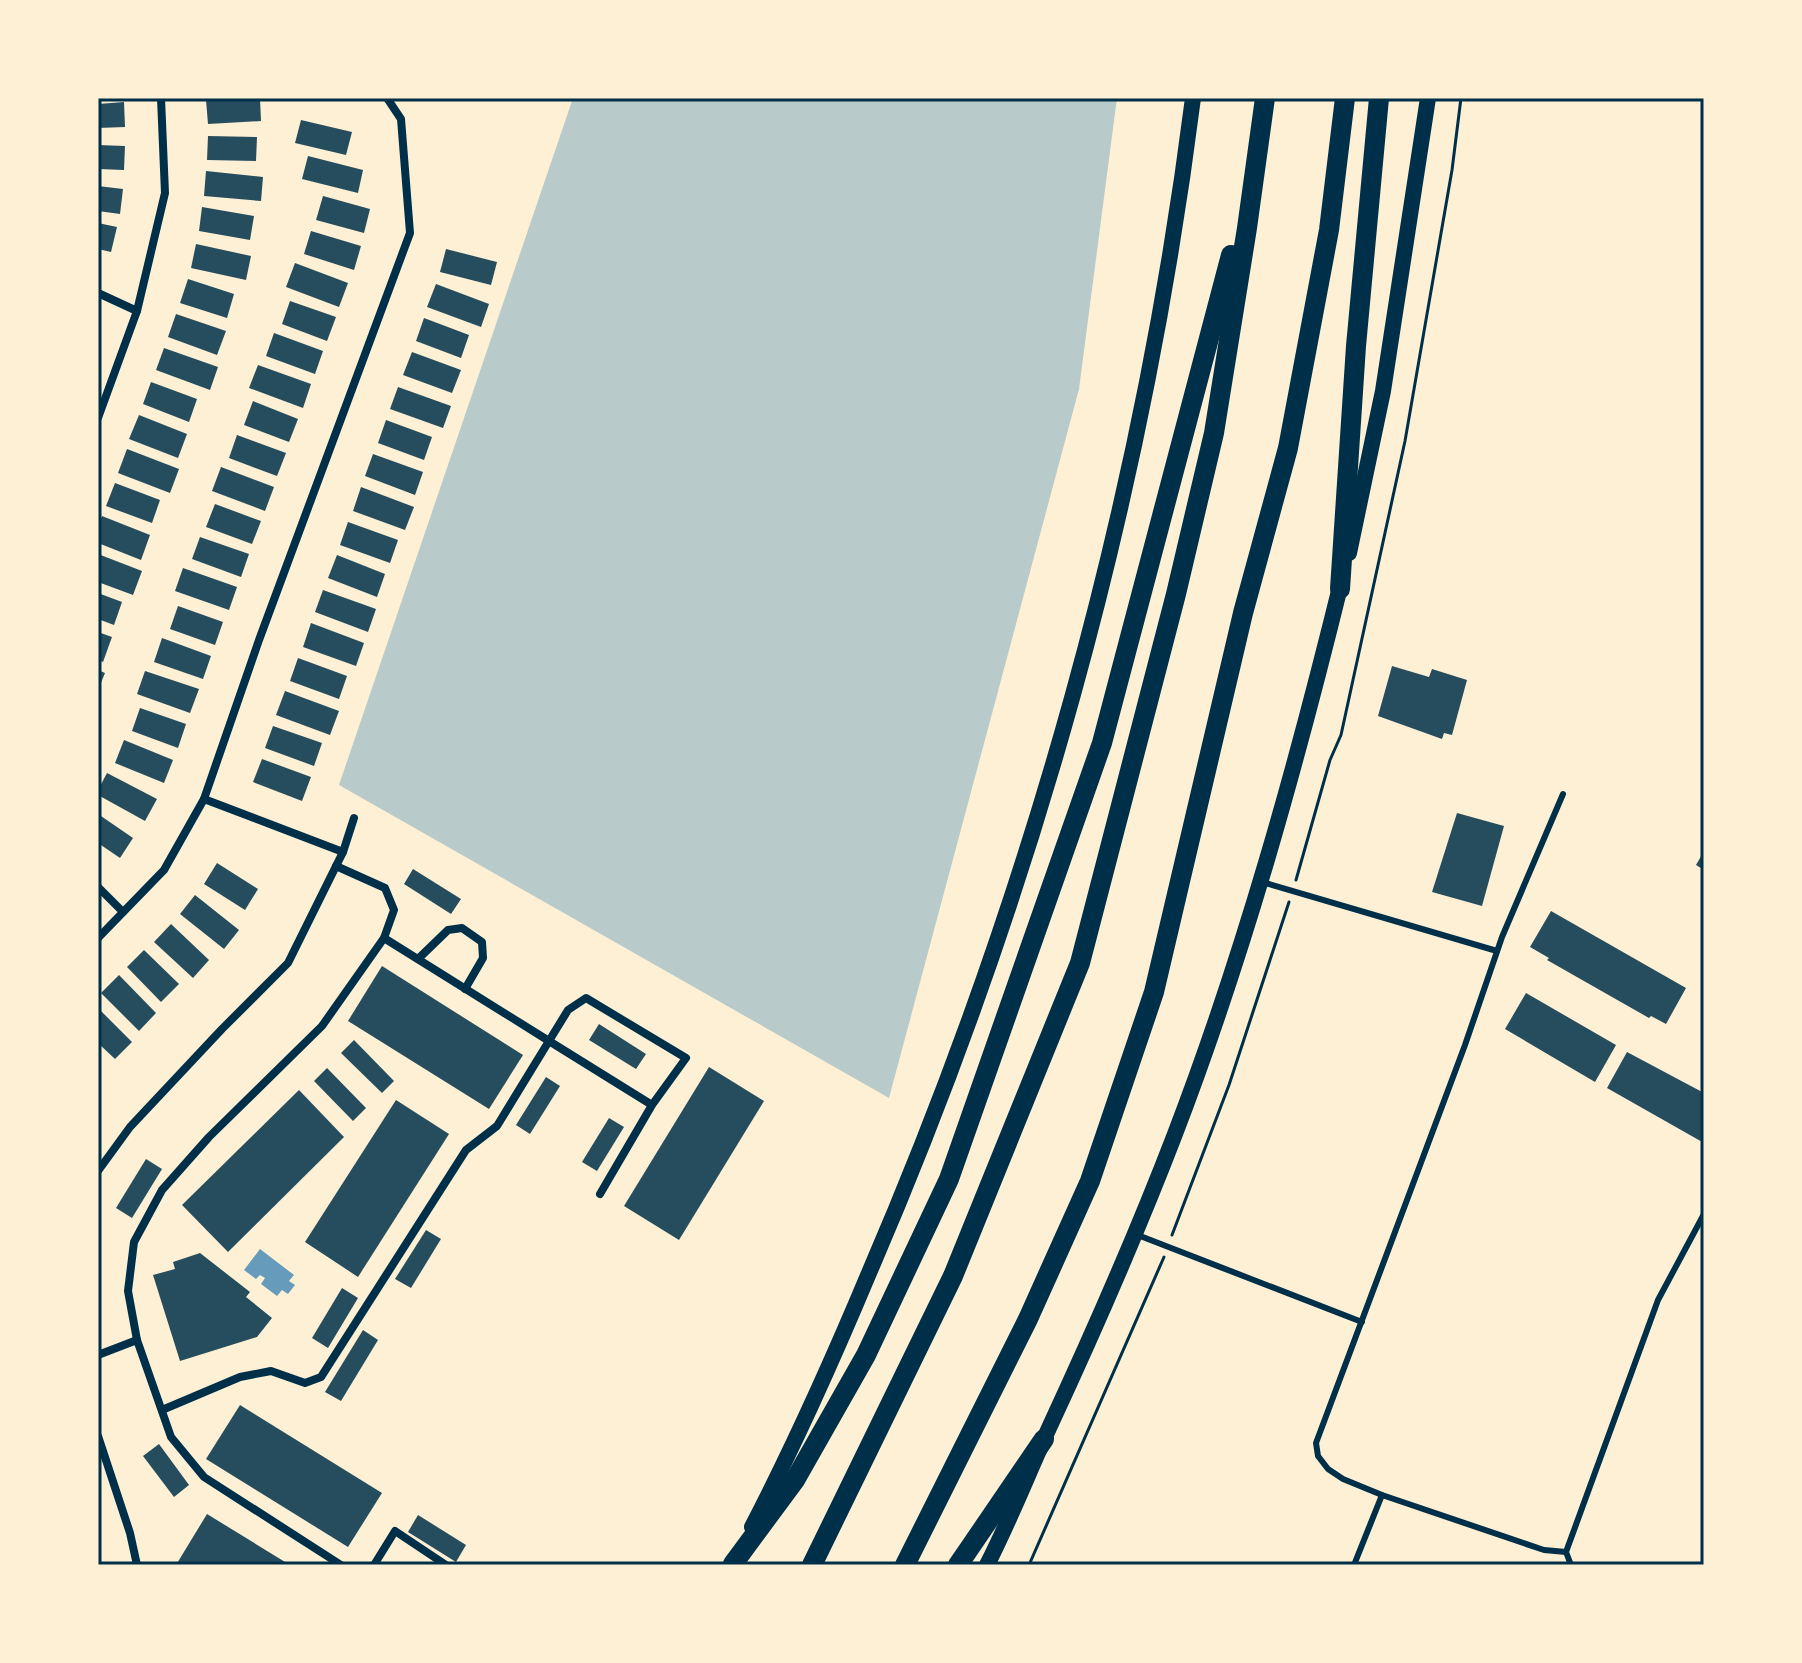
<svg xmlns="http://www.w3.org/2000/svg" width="1802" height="1663" font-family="'Fira Sans Condensed',sans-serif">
<rect width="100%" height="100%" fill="#fdf0d5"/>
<polygon fill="#b9caca" points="573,98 1117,98 1079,389 889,1098 339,785"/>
<polygon fill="#669bbc" points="260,1249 294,1275 289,1281 295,1285 288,1294 282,1290 277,1296 261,1284 265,1278 260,1275 256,1279 244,1270"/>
<g fill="#264d5e">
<polygon points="260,98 261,121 208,124 206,100"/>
<polygon points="124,102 125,127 98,128 98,104"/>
<polygon points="301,120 352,132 346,155 295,143"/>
<polygon points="208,136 257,137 256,161 207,160"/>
<polygon points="98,145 125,146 124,170 98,169"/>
<polygon points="308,156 363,170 358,193 302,179"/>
<polygon points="206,171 263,177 261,201 204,196"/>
<polygon points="98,186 123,189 120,214 98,211"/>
<polygon points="323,196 370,209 364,233 316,220"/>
<polygon points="202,207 254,216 250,240 199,231"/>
<polygon points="98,223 117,227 111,252 98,249"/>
<polygon points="311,231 361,246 354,270 304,254"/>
<polygon points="196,244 251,256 246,280 191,268"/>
<polygon points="446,249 497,262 491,285 440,272"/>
<polygon points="295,263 348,283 339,307 286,287"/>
<polygon points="188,279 234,294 227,318 180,303"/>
<polygon points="436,284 489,304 481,327 427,307"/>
<polygon points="290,301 336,317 327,341 282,324"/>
<polygon points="176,314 226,331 217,355 168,337"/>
<polygon points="424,318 469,335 461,358 416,341"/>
<polygon points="274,333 323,351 315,374 266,356"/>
<polygon points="164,348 218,367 210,390 156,370"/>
<polygon points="412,352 461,370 452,393 403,375"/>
<polygon points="258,365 311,384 303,408 249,388"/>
<polygon points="151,382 197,399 189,422 143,404"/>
<polygon points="398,387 451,406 443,428 390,409"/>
<polygon points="253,401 298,419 289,442 244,425"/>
<polygon points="139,415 187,434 178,458 129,439"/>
<polygon points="386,420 432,437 424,460 378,443"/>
<polygon points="237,435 286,453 277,476 229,458"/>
<polygon points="127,449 179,469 170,493 118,473"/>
<polygon points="373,454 423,472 415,495 365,476"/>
<polygon points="221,467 274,487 265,511 212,491"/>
<polygon points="115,483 160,500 152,523 106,506"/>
<polygon points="361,487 414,507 405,530 353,511"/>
<polygon points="215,504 261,521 252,544 206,527"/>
<polygon points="102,516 150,535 141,560 98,543 98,526"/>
<polygon points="348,522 398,540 390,563 340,545"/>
<polygon points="200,537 249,554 241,577 192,559"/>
<polygon points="98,554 142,571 133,595 98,582"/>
<polygon points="337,555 385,574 377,597 328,578"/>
<polygon points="183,568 237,587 229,610 175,591"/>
<polygon points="323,590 376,609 368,632 315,612"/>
<polygon points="98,593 122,602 114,625 98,619"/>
<polygon points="178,606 223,622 215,645 170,629"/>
<polygon points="311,623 364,643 356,666 303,647"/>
<polygon points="98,632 112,637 103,662 98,660"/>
<polygon points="162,638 211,656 203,679 154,662"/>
<polygon points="298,658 347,676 339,699 290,681"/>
<polygon points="1392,666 1429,677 1432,669 1467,680 1452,735 1444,733 1442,739 1378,716"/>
<polygon points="98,670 105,673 98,690"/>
<polygon points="145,671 199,689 190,713 137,694"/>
<polygon points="285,691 339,711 330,735 276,715"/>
<polygon points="140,708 186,724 178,748 132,731"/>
<polygon points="273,726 322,743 314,766 265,748"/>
<polygon points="124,740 173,760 164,783 115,763"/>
<polygon points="262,759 311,777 302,801 253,782"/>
<polygon points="107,773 157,799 145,821 98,795 98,790"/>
<polygon points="1457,813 1504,826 1482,906 1432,892"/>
<polygon points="98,814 133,838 120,858 98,843"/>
<polygon points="1704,851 1704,870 1696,865"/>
<polygon points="217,863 258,889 245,910 204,884"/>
<polygon points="413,869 461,899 451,914 404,884"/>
<polygon points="195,895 239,930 224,949 180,914"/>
<polygon points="1551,911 1686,988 1666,1024 1651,1016 1649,1018 1547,960 1549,958 1530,947"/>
<polygon points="171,924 209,960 193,978 154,942"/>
<polygon points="144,950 179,984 161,1002 127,967"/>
<polygon points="382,966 523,1055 489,1109 348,1021"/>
<polygon points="119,975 156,1013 139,1031 101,993"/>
<polygon points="1526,993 1616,1045 1595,1082 1505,1029"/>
<polygon points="98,1008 132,1042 115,1059 98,1043"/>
<polygon points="599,1024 646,1054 636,1069 589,1040"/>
<polygon points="354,1040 394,1081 382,1093 341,1053"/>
<polygon points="1627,1052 1704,1093 1704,1143 1607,1088"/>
<polygon points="709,1067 764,1101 679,1240 624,1206"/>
<polygon points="327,1068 366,1108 353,1121 314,1081"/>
<polygon points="546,1077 560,1086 530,1134 516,1125"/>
<polygon points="299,1090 344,1137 228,1252 182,1205"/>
<polygon points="396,1100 449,1134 358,1277 305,1242"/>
<polygon points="609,1118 624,1127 597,1171 582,1162"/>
<polygon points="146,1159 162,1169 132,1218 116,1208"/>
<polygon points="426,1230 441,1239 411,1288 395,1279"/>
<polygon points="200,1253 250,1292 246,1297 272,1318 257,1337 180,1361 153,1275 175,1269 173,1262"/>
<polygon points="342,1288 358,1298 328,1348 312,1338"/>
<polygon points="363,1330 378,1340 341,1401 325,1392"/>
<polygon points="240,1405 382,1493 348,1547 206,1459"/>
<polygon points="159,1444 189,1485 174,1497 143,1456"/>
<polygon points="207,1514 290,1565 176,1565"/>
<polygon points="418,1515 466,1545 456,1562 408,1532"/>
</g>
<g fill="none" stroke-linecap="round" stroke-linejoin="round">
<g stroke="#003049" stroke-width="3">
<polyline points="1296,880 1330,760 1341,735 1405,441 1452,170 1461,98"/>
<polyline points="1172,1235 1229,1085 1289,902"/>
<polyline points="1029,1565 1164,1257"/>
</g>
<g stroke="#003049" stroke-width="6">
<polyline points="1563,794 1502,937 1465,1045 1316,1443 1318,1456 1328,1469 1343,1479 1382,1495 1544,1550 1566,1552"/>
<polyline points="1262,882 1497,951"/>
<polyline points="1135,1234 1362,1322"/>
<polyline points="1354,1565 1382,1495"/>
<polyline points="1571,1565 1566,1552 1658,1300 1704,1214"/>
</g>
<g stroke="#003049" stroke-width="8">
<polyline points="98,293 137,311"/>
<polyline points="98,418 137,311 165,193 161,98"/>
<polyline points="204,799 343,852"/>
<polyline points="98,887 123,912"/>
<polyline points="98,938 164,870 204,799 259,640 410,233 401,119 387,98"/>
<polyline points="418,959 448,930 462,928 482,942 483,958 465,989"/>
<polyline points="98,1171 130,1127 222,1029 288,963 343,852 354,818"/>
<polyline points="600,1194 652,1105 549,1041 568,1010 586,998 686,1058 652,1105"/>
<polyline points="137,1340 128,1291 134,1242 162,1190 209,1137 322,1026 384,938"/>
<polyline points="98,1355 137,1340 171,1437 204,1477 341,1565"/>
<polyline points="162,1410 240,1377 271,1371 305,1383 321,1377 466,1150 497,1126 549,1041 384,938 394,910 385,888 336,866"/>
<polyline points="98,1436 130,1533 137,1565"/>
<polyline points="374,1565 395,1531 446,1565"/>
</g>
<g stroke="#003049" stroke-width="16">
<polyline points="1349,553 1383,391 1428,98"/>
<path d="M752,1527C795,1444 833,1359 869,1273C1030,900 1142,502 1193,98"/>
<path d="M987,1565C1010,1520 1028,1474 1049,1428C1094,1331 1137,1233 1175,1134C1244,954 1296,766 1342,579"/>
</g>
<g stroke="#003049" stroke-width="20">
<polyline points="1340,589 1356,346 1379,98"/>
<polyline points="733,1564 795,1480 866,1355 949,1179 1102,743 1231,255"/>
<polyline points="812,1565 953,1276 1080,963 1176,594 1214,433 1247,228 1265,98"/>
<polyline points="905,1565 1028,1319 1090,1181 1154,992 1243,613 1288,448 1329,230 1345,98"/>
<polyline points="958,1565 1044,1439"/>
</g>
</g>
<rect width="1802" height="1663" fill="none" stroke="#fdf0d5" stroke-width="200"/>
<rect x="100" y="100" width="1602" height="1463" fill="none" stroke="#003049" stroke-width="3"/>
</svg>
